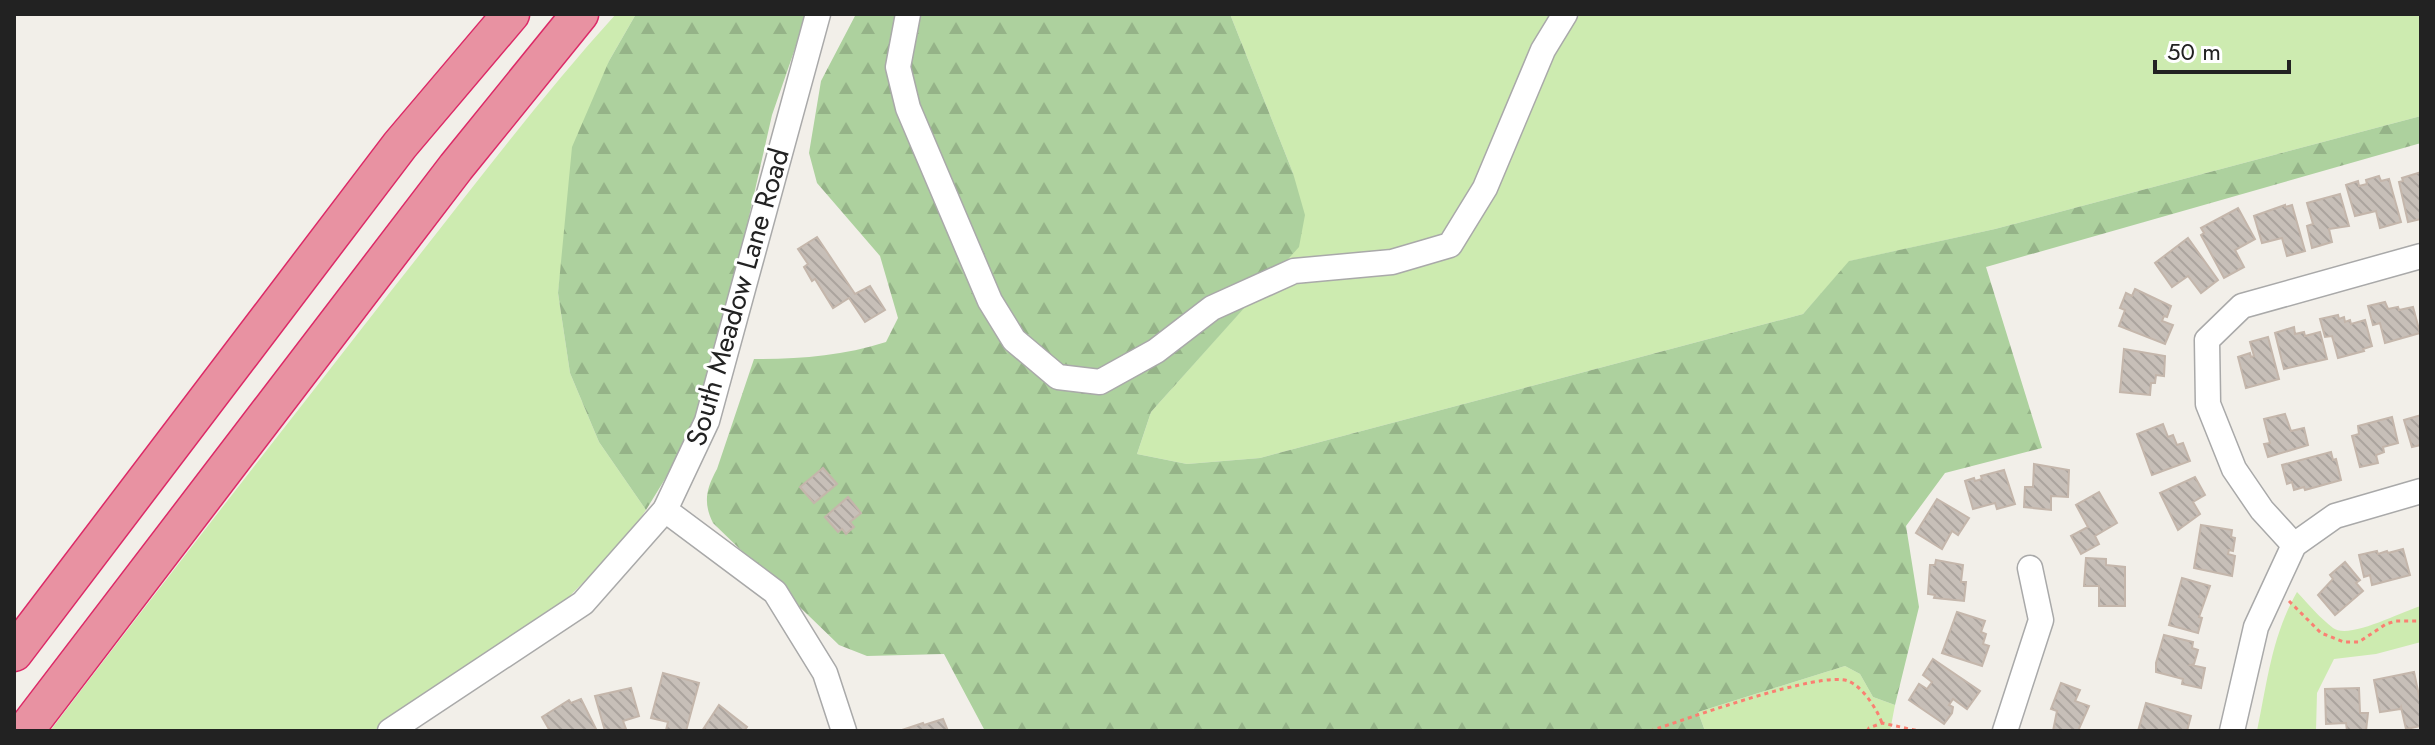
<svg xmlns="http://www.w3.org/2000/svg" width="2435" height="745" font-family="Jost,sans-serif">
<defs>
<pattern id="forest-firs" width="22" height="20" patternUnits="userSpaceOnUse" patternTransform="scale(2)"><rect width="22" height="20" fill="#add19e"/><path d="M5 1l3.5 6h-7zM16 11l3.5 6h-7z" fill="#95b388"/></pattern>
<pattern id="building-back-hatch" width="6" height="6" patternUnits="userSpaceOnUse" patternTransform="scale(2)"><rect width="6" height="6" fill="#c7bfb8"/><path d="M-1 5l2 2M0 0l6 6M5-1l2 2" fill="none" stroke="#aba49e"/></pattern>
</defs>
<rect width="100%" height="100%" fill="#f2efe9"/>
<g fill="#cdebb0">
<path d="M616,14H636L609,61L564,243L558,293L570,373L599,442L646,510L625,540L555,611L373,731H50C162,584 277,437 391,291C465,198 536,102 616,14Z"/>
<polygon points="1230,14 2421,14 2421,116 1995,229 1850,261 1803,314 1260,458 1187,464 1137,454 1151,412 1299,246 1293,173"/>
<path d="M2297,592C2308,604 2320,618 2333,628C2349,640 2400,612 2421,606V642L2376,654L2334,659L2317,693L2316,731H2257C2267,683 2272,635 2297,592Z"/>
<polygon points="1845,666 1860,674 1873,697 1895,705 1890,731 1705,731 1698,712"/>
</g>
<g fill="url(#forest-firs)">
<polygon points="636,14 807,14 772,115 715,367 684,448 646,510 599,442 570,373 558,293 572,147 609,61"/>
<path d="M856,14H1230L1293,173L1305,215L1299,247L1151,412L1137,454L1187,464L1260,458L1803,314L1849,261L1995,229L2421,116V143L1986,267L2042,448L1945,473L1906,526L1919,607L1895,705L1873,697L1860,674L1845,666L1698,712L1705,731H985L944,654L867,656L839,645L713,523C703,503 706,489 717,469L754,359C800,359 842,356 886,342L898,318L880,256L817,183L809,153L821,81Z"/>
</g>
<g fill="url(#building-back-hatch)" stroke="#c4b6ab" stroke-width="2">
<polygon points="2421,172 2421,219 2408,222 2399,182 2403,181 2402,178"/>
<polygon points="2379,176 2381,181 2389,179 2401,222 2380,228 2376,211 2355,216 2346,185 2358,181 2359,186 2367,184 2366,180"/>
<polygon points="2340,194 2349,226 2329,229 2332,242 2312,248 2307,226 2313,224 2307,203"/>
<polygon points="2285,205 2285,207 2292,205 2305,251 2287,256 2282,238 2262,243 2254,216"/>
<polygon points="2238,208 2255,239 2235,250 2244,267 2224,278 2201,235 2204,233 2201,228"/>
<polygon points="817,237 855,294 870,286 885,310 865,322 849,298 833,308 815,279 812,281 804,267 808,264 798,249"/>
<polygon points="2188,238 2218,280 2201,293 2188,276 2172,287 2155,263"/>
<polygon points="2135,289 2171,306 2167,317 2164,316 2162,321 2173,325 2165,344 2119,326 2125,310 2120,308 2126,293 2132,296"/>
<polygon points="2385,302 2388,309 2398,307 2399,310 2413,307 2420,333 2385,343 2380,323 2373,325 2368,306"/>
<polygon points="2338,315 2339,319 2344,317 2345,322 2350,320 2351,324 2365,320 2372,346 2363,349 2364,351 2338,358 2332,336 2325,337 2320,319"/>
<polygon points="2294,327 2295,334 2304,332 2305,336 2320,332 2327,359 2284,369 2275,333"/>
<polygon points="2268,337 2279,379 2246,388 2238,357 2250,353 2251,357 2254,356 2250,342"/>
<polygon points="2124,349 2165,356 2164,376 2156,375 2155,383 2151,383 2150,395 2120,392"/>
<polygon points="2285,414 2291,431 2304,428 2308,445 2268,457 2264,444 2270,443 2264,419"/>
<polygon points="2421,415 2421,445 2412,447 2404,420"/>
<polygon points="2392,417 2398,443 2383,447 2384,452 2376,455 2378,463 2360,467 2352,436 2359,434 2358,426"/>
<polygon points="2163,424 2168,437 2173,435 2177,445 2183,443 2190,461 2152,475 2137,434"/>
<polygon points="2331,452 2333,460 2336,459 2341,480 2305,490 2304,487 2294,490 2292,482 2287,484 2282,465"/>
<polygon points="2034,464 2069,470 2068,497 2051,496 2051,510 2024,507 2025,487 2033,487"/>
<polygon points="823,468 837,484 814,503 800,487"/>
<polygon points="2004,470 2015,504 1997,509 1995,503 1973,509 1965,481 1974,478 1975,481 1982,479 1981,476"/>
<polygon points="2195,477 2205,495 2193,502 2200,514 2178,530 2160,493"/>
<polygon points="2099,492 2117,523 2095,536 2099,544 2081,554 2071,536 2088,527 2076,505"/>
<polygon points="848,497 861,513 850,522 854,527 846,534 842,529 838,532 825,517"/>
<polygon points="1937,499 1969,518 1958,535 1952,531 1942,549 1916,533"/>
<polygon points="2201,525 2232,530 2231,537 2235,538 2233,551 2229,550 2228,554 2235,556 2232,576 2194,568"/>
<polygon points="2403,549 2410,575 2372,585 2370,575 2364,577 2359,555 2377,551 2378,554 2387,551 2388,553"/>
<polygon points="2086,558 2106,559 2106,565 2125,567 2125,606 2099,606 2099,586 2084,586"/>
<polygon points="1936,560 1963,565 1961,582 1966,582 1964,601 1934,598 1935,595 1928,594 1930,565 1935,565"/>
<polygon points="2345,562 2360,580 2356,583 2363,591 2335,615 2318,595 2333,579 2330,575"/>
<polygon points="2182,578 2210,586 2199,617 2202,618 2198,633 2169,625"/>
<polygon points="1957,612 1985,621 1981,632 1986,634 1983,644 1989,646 1982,666 1942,653"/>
<polygon points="2164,635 2193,642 2192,648 2198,650 2194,664 2191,665 2205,668 2201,688 2182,684 2183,679 2156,672 2156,663"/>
<polygon points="1933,659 1980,691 1967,709 1953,699 1949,705 1953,707 1952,713 1944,724 1909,700 1919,684 1927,689 1932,682 1923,675"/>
<polygon points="2414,672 2421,705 2421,726 2406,729 2401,707 2400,709 2380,712 2374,680"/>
<polygon points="663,673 699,683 686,731 666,730 668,722 651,718"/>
<polygon points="2061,683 2080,690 2075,701 2089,706 2078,731 2053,731 2057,711 2051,709"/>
<polygon points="631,688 639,716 623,721 626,729 605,731 595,696"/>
<polygon points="2359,688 2360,713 2368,713 2366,731 2347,731 2346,723 2326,724 2325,689"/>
<polygon points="581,699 597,731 550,731 542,717 569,700 571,703"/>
<polygon points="2146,703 2191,716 2187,731 2138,731"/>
<polygon points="719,705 747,727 744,731 702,731"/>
<polygon points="943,719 948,731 899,731 923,723 924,725"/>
</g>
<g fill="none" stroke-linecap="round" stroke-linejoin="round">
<g stroke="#a9a9a9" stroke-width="27">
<g id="minor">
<polyline points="908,14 898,67 908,108 990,301 1014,340 1058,377 1100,382 1156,351 1212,308 1294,271 1392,262 1450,245 1485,188 1543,50 1565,14"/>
<polyline points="665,510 775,592 825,673 844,731"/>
<polyline points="2294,545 2262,510 2234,469 2208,404 2207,340 2242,306 2421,256"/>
<polyline points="390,731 583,603 665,510 707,421 818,14"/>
<polyline points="2005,731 2041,620 2030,568"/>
<polyline points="2232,731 2256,627 2294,545 2335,516 2421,491"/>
</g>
</g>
<g stroke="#dc2a67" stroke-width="39">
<g id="highway">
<polyline points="14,653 400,145 511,14"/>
<polyline points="25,731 456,167 580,14"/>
</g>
</g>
<g stroke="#fa8072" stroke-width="3" stroke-dasharray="4 4" stroke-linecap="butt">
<polyline points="2289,601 2321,633 2344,642 2359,642 2386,624 2396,621 2421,621"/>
<path d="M1650,731C1684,720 1821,670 1848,681C1862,686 1877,709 1882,723"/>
<polyline points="1867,731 1869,728 1882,723 1919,731"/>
</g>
<use href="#minor" stroke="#fff" stroke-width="24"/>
<use href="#highway" stroke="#e892a2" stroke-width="36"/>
</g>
<g text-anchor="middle" stroke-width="6" stroke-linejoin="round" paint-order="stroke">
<g font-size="28" fill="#222" stroke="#fff">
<text transform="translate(737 297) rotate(-74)" y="10">South Meadow Lane Road</text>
</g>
</g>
<rect width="2435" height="745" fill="none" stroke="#222222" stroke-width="32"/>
<path d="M2155 60v12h134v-12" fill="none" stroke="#222222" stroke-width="4"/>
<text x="2167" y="60" font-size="24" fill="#222222" stroke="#ffffff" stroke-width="6" paint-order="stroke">50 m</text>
</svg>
